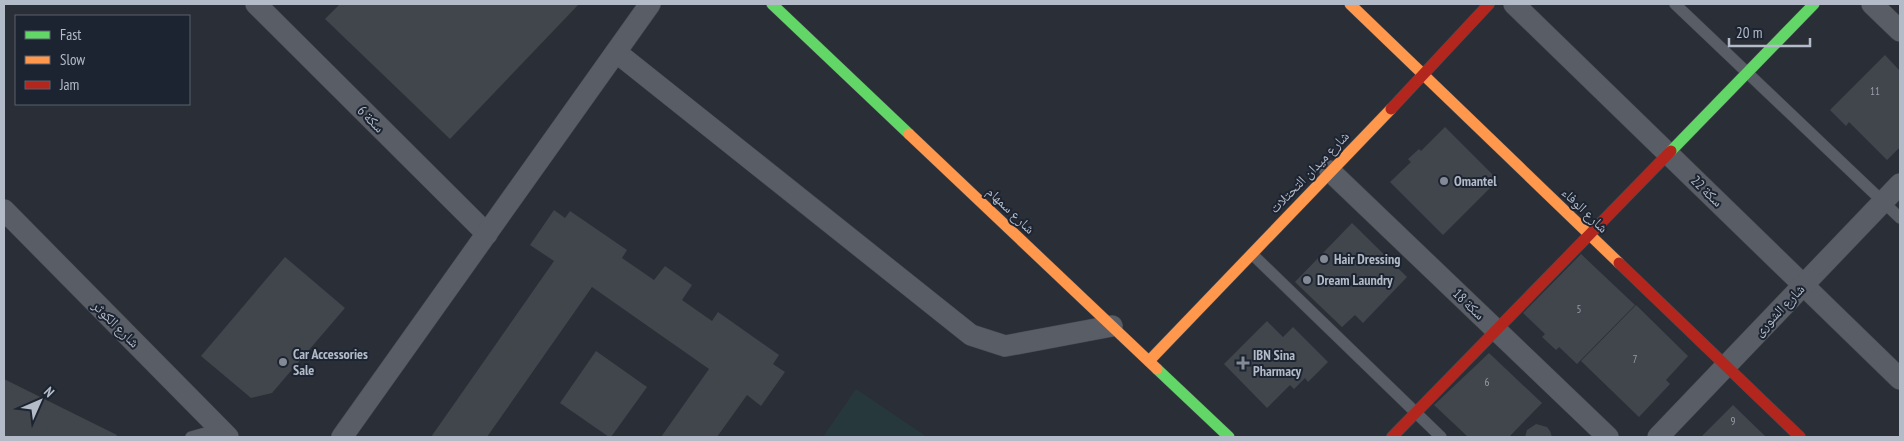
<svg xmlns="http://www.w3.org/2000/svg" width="1904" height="441" font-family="'PT Sans Narrow','Noto Naskh Arabic',sans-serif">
<rect width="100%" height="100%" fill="#2a2e36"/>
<polygon fill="#27383c" points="856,389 927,437 823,437"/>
<g fill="#41454c">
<polygon points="340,4 579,4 450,139 325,19"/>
<polygon points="1885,55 1900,71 1900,147 1887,160 1849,122 1846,126 1830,110"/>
<polygon points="1445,127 1498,180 1443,235 1390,182 1411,162 1408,159 1419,149 1421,151"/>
<polygon points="554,210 565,218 570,211 627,250 622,258 654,280 665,266 692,285 682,300 712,321 718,312 779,355 773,364 785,372 761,406 747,395 717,437 661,437 709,369 592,287 487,437 431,437 554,261 530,245"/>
<polygon points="1352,223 1407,277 1363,323 1355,315 1342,327 1295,282"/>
<polygon points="1581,254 1635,305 1577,364 1559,347 1556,350 1542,337 1545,334 1523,313"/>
<polygon points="285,257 345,308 272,393 251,398 201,356"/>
<polygon points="1636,305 1688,356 1666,380 1670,384 1639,417 1581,361"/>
<polygon points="1267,321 1283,337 1293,327 1328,362 1308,382 1305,378 1294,389 1290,385 1267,408 1224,364"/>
<polygon points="596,351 647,387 611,437 609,437 560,403"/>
<polygon points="1489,353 1542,403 1509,437 1468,437 1434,405"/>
<polygon points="4,379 117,435 116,437 4,437"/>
<polygon points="1733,405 1766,437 1701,437"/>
<polygon points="1536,424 1547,427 1550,431 1552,437 1525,437 1527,430"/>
</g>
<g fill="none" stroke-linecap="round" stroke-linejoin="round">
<g stroke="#46494f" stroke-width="12">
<g id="lane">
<polyline points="1675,4 1900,218"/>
<polyline points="1252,254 1441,437"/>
<polyline points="191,437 220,429"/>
</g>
</g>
<g stroke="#46494f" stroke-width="22">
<g id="street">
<polyline points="256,4 487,234"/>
<polyline points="1514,4 1900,379"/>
<polyline points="1872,4 1900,31"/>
<polyline points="616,52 971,335 1005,346 1112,326"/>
<polyline points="1330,171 1608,437"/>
<polyline points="4,210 228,437"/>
<polyline points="342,437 650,4"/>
<polyline points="1658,437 1900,184"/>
</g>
</g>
<g stroke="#46494f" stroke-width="12">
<g id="fast">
<polyline points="772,4 909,134"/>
<polyline points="1671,151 1814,4"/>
<polyline points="1157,369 1229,437"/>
</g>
</g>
<g stroke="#46494f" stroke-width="12">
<g id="slow">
<polyline points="1350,4 1619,263"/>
<polyline points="909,134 1157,369"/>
<polyline points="1149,361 1391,109"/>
</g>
</g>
<g stroke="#46494f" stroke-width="12">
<g id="jam">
<polyline points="1391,109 1489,4"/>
<polyline points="1619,263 1800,437"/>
<polyline points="1392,437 1671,151"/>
</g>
</g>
<use href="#lane" stroke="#595d65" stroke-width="11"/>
<use href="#street" stroke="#595d65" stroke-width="21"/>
<use href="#fast" stroke="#63d668" stroke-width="11"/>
<use href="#slow" stroke="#ff974d" stroke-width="11"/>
<use href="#jam" stroke="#b3261e" stroke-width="11"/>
</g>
<g fill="#838995" stroke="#1d2431" stroke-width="2">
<circle cx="1444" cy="181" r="5"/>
<circle cx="1324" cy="259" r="5"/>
<circle cx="1307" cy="280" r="5"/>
<circle cx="283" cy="362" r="5"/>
<path d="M1240.5 355.5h5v5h5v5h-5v5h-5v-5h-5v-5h5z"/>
</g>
<g text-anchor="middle" stroke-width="4" stroke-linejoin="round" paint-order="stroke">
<g font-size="11" fill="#969da9">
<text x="1875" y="95">11</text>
<text x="1579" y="313">5</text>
<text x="1635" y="363">7</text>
<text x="1487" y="386">6</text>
<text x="1733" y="425">9</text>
</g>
<g font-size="14" fill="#b3bac8" stroke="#1d2431">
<text transform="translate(371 119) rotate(45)" y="5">سكة 6</text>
<text transform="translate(1309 172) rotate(-46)" y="5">شارع ميدان التحتلات</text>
<text transform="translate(1707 191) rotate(44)" y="5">سكة 22</text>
<text transform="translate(1011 210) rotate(44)" y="5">شارع سمهام</text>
<text transform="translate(1585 210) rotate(44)" y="5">شارع الوفاء</text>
<text transform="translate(1469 304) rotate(44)" y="5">سكة 18</text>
<text transform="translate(1779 310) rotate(-46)" y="5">شارع الشورى</text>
<text transform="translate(116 324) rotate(45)" y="5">شارع الكوثر</text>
</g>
<g font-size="14" font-weight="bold" fill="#b3bac8" stroke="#1d2431" text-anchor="start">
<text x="1454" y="186">Omantel</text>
<text x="1334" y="264">Hair Dressing</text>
<text x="1317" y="285">Dream Laundry</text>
<text x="293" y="359">Car Accessories<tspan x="293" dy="16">Sale</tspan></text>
<text x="1253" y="360">IBN Sina<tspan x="1253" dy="16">Pharmacy</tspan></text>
</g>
</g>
<rect width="1904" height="441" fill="none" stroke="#b3bac8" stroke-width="10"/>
<rect x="15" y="15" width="175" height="90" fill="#1d2431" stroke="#59606d"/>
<rect x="25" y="31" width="25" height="8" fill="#63d668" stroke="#59606d"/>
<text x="60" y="40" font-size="15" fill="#b3bac8">Fast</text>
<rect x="25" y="56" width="25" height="8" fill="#ff974d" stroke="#59606d"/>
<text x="60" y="65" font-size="15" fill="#b3bac8">Slow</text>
<rect x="25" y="81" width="25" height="8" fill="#b3261e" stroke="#59606d"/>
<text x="60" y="90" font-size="15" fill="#b3bac8">Jam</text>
<g transform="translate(40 401) rotate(45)" stroke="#1d2431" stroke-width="4" paint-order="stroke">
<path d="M0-4L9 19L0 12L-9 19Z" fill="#b3bac8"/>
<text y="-8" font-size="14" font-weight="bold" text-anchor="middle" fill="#b3bac8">N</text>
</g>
<path d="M1729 38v8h81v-8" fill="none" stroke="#b3bac8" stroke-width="2.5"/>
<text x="1736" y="38" font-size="15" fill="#b3bac8" stroke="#1d2431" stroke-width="4" paint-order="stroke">20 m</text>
</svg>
